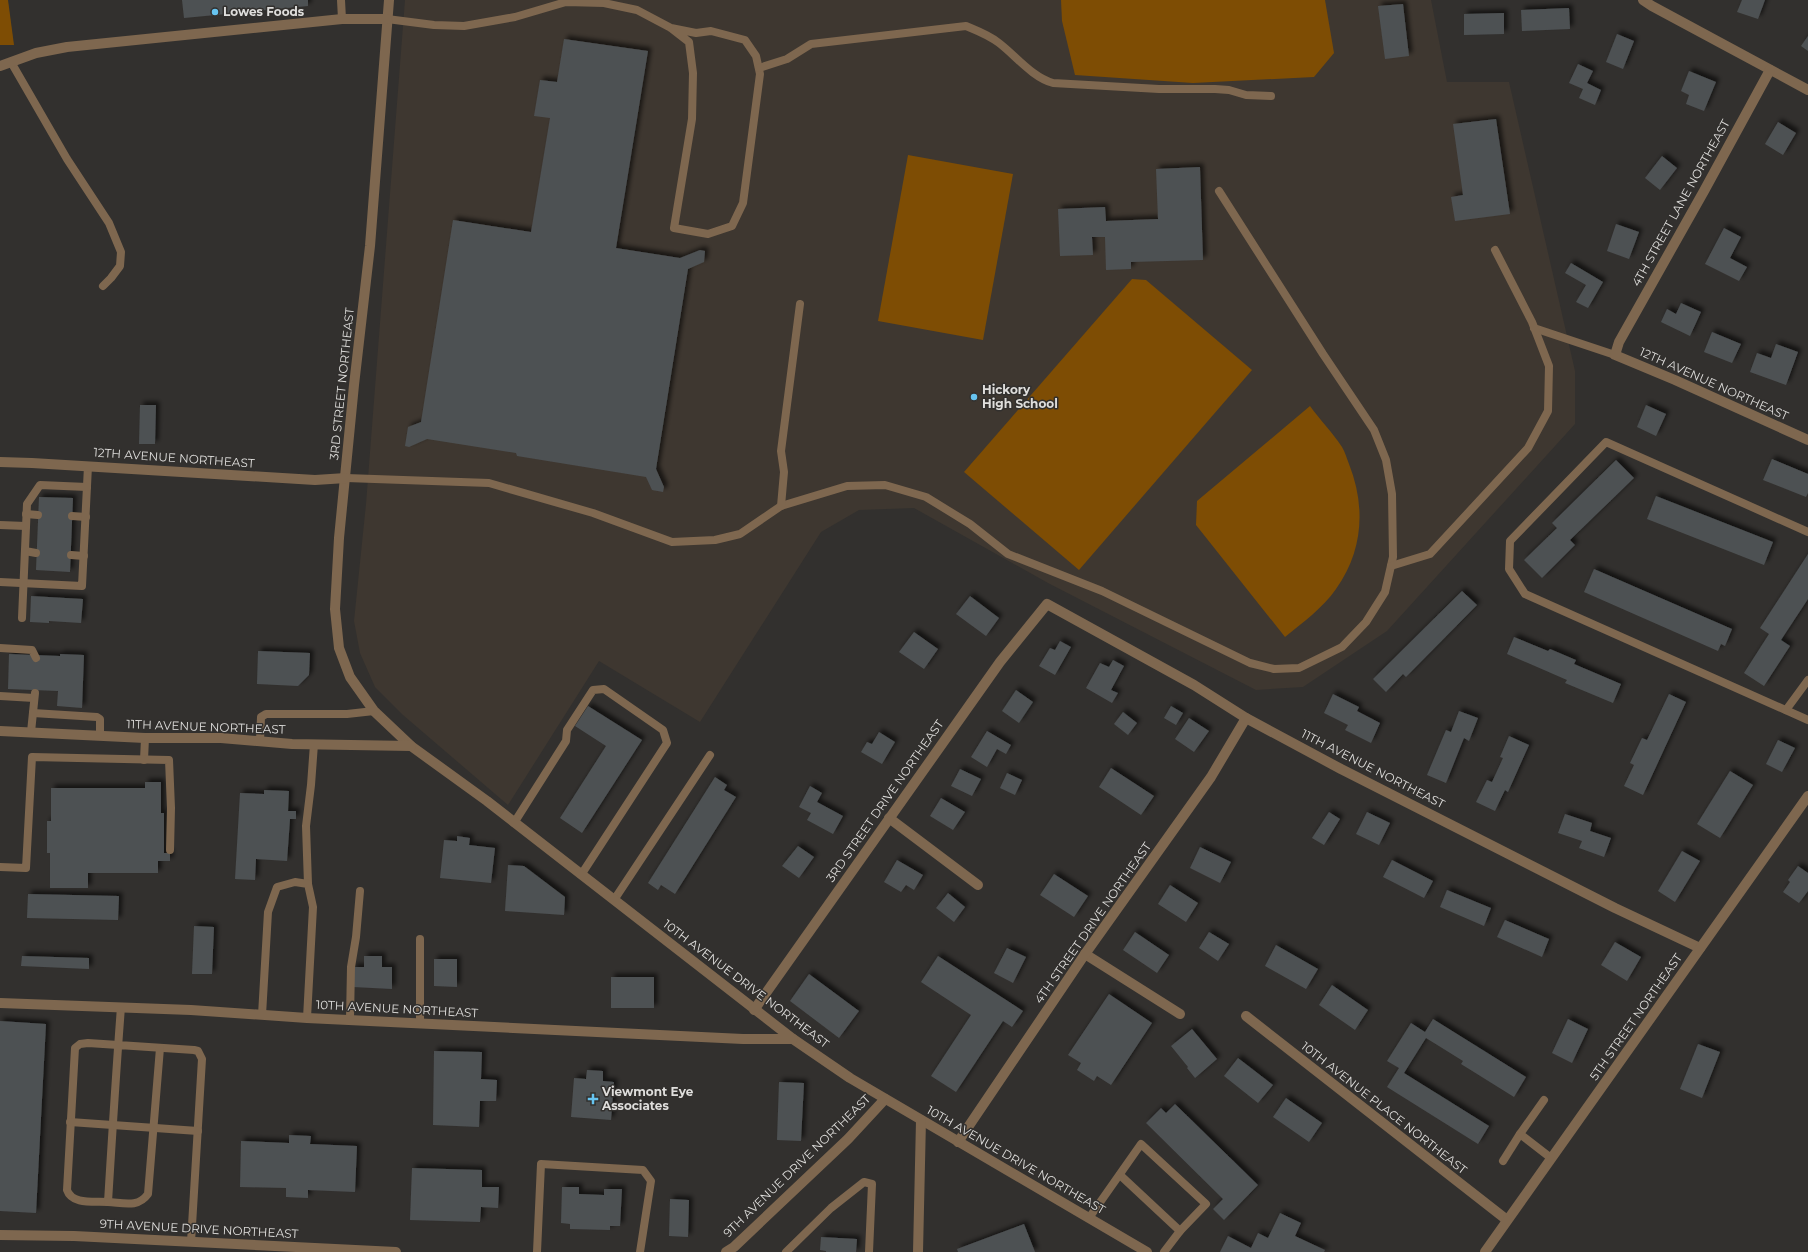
<svg xmlns="http://www.w3.org/2000/svg" width="1808" height="1252" font-family="Montserrat,sans-serif">
<defs>
<filter id="shadow"><feDropShadow dx="3.5" dy="-3.5" stdDeviation="2" flood-color="#0009"/></filter>
</defs>
<rect width="100%" height="100%" fill="#32302e"/>
<polygon fill="#3e3730" points="405,0 1431,0 1447,82 1509,82 1575,371 1575,424 1387,631 1303,687 1256,690 1048,583 914,508 859,510 821,532 700,722 599,661 508,805 403,715 375,687 360,653 354,621 366,504"/>
<g fill="#7e4d04">
<polygon points="0,0 8,0 14,45 0,45"/>
<polygon points="1061,0 1325,0 1334,53 1314,77 1193,83 1075,75 1062,21"/>
<polygon points="908,155 1013,174 983,340 878,321"/>
<polygon points="1132,279 1146,280 1252,370 1079,570 964,472"/>
<path d="M1310,406C1320,420 1333,433 1342,447C1345,452 1347,459 1349,464C1366,507 1363,551 1336,589C1323,608 1302,623 1285,637L1196,525L1197,501Z"/>
</g>
<g fill="#4d5153" filter="url(#shadow)">
<polygon points="182,0 308,0 308,6 184,18"/>
<polygon points="1742,0 1765,0 1758,19 1737,12"/>
<polygon points="1403,4 1409,56 1385,59 1378,6"/>
<polygon points="1569,8 1570,29 1522,31 1521,10"/>
<polygon points="1504,13 1504,34 1464,35 1464,14"/>
<polygon points="1617,34 1634,41 1623,69 1606,62"/>
<polygon points="1808,36 1808,51 1801,46"/>
<polygon points="564,39 648,51 616,248 680,258 700,250 705,251 704,262 688,269 656,469 664,487 663,492 652,490 646,477 517,456 516,453 427,439 409,447 405,446 408,427 421,422 453,220 531,232 550,118 534,116 540,80 557,82"/>
<polygon points="1578,64 1593,71 1587,83 1601,90 1595,105 1579,98 1583,89 1569,83"/>
<polygon points="1689,71 1716,82 1704,111 1686,104 1689,95 1681,91"/>
<polygon points="1496,119 1510,214 1455,221 1451,197 1463,195 1453,124"/>
<polygon points="1778,122 1796,133 1783,155 1765,144"/>
<polygon points="1662,156 1677,168 1660,190 1645,178"/>
<polygon points="1200,167 1203,260 1131,262 1131,269 1106,270 1105,237 1092,237 1093,255 1060,256 1058,209 1105,207 1106,221 1158,219 1156,169"/>
<polygon points="1616,224 1639,232 1629,259 1607,251"/>
<polygon points="1724,228 1741,237 1730,258 1747,267 1739,281 1705,264"/>
<polygon points="1571,263 1603,282 1588,308 1576,302 1586,285 1565,273"/>
<polygon points="1681,303 1701,312 1690,336 1661,322 1667,309 1676,314"/>
<polygon points="1712,332 1741,344 1732,363 1704,352"/>
<polygon points="1776,344 1798,352 1786,385 1750,372 1757,353 1771,358"/>
<polygon points="140,405 156,405 155,444 139,444"/>
<polygon points="1646,405 1666,414 1656,436 1637,427"/>
<polygon points="1772,459 1808,474 1808,493 1806,497 1763,480"/>
<polygon points="1616,460 1634,478 1570,540 1575,545 1542,578 1524,560 1557,528 1552,523"/>
<polygon points="1656,496 1773,542 1764,565 1647,519"/>
<polygon points="39,497 73,498 70,572 36,570"/>
<polygon points="1808,554 1808,599 1781,640 1790,646 1764,686 1744,673 1769,634 1760,628"/>
<polygon points="1594,569 1732,629 1725,646 1721,644 1718,651 1584,592"/>
<polygon points="1462,591 1477,605 1406,677 1403,674 1386,692 1373,679"/>
<polygon points="31,596 83,599 81,623 49,621 49,623 30,622"/>
<polygon points="970,596 999,618 986,636 956,614"/>
<polygon points="914,632 938,649 924,669 899,652"/>
<polygon points="1514,637 1548,651 1550,649 1576,660 1574,664 1621,684 1613,703 1565,683 1567,680 1507,654"/>
<polygon points="1060,641 1071,647 1055,675 1039,666 1050,648 1055,650"/>
<polygon points="258,651 310,653 309,675 298,686 257,684"/>
<polygon points="9,654 60,656 60,654 84,655 82,708 57,706 58,691 8,689"/>
<polygon points="1113,660 1124,666 1111,690 1118,693 1112,703 1086,688 1100,663 1109,667"/>
<polygon points="1016,690 1033,702 1019,723 1002,711"/>
<polygon points="1333,694 1359,707 1357,711 1380,723 1371,743 1345,730 1348,725 1324,713"/>
<polygon points="1669,694 1686,702 1643,795 1624,786 1634,765 1630,763 1642,738 1647,740"/>
<polygon points="588,706 642,740 582,833 560,818 606,746 575,726"/>
<polygon points="1171,706 1183,713 1176,725 1164,718"/>
<polygon points="1459,711 1478,718 1469,741 1464,738 1446,783 1427,775 1446,730 1451,732"/>
<polygon points="1123,712 1137,723 1128,735 1114,724"/>
<polygon points="1189,718 1209,731 1194,752 1175,739"/>
<polygon points="987,731 1011,745 1006,754 997,749 987,767 971,757"/>
<polygon points="879,732 895,742 882,764 861,752 867,742 872,744"/>
<polygon points="1509,736 1529,745 1508,792 1505,790 1495,811 1476,802 1487,780 1492,782 1503,758 1500,757"/>
<polygon points="1778,740 1795,748 1782,772 1766,764"/>
<polygon points="1111,768 1154,796 1141,815 1099,787"/>
<polygon points="960,769 981,779 972,796 951,786"/>
<polygon points="1730,771 1753,785 1720,838 1697,824"/>
<polygon points="1007,773 1022,780 1015,795 1000,788"/>
<polygon points="715,777 727,785 724,790 736,797 675,894 661,885 658,890 648,883"/>
<polygon points="145,782 161,782 161,813 164,813 164,853 170,853 170,861 158,861 158,873 88,873 88,888 50,888 50,853 47,853 47,821 51,821 51,788 145,788"/>
<polygon points="810,786 822,793 817,802 843,816 833,834 807,820 811,813 799,807"/>
<polygon points="264,790 289,791 288,811 296,811 296,819 290,819 287,861 256,859 255,880 235,879 240,793 264,794"/>
<polygon points="941,798 965,812 953,830 930,816"/>
<polygon points="1329,812 1340,819 1324,845 1312,838"/>
<polygon points="1367,812 1390,823 1379,845 1356,834"/>
<polygon points="1565,814 1592,823 1590,831 1611,838 1604,857 1579,848 1582,841 1558,833"/>
<polygon points="457,836 470,838 469,845 495,848 491,883 440,878 444,840 457,841"/>
<polygon points="798,846 814,857 799,878 782,866"/>
<polygon points="1200,847 1231,862 1220,883 1190,868"/>
<polygon points="1682,851 1700,861 1675,902 1658,891"/>
<polygon points="897,860 923,875 914,890 906,885 901,892 884,882"/>
<polygon points="1392,860 1433,881 1424,898 1383,877"/>
<polygon points="508,865 524,866 565,897 564,915 505,911"/>
<polygon points="1798,866 1808,873 1808,891 1799,903 1783,892 1790,882 1788,880"/>
<polygon points="1054,874 1088,896 1074,917 1040,895"/>
<polygon points="1170,885 1198,903 1186,922 1158,904"/>
<polygon points="1447,890 1491,908 1484,926 1440,907"/>
<polygon points="948,893 965,907 954,922 936,908"/>
<polygon points="28,894 119,896 118,920 27,918"/>
<polygon points="1505,920 1549,939 1542,957 1497,937"/>
<polygon points="194,926 214,927 212,974 192,974"/>
<polygon points="1135,932 1169,955 1157,973 1123,950"/>
<polygon points="1209,932 1229,944 1218,961 1199,948"/>
<polygon points="1615,942 1641,957 1627,981 1601,965"/>
<polygon points="1276,945 1318,969 1306,989 1265,966"/>
<polygon points="1007,948 1026,957 1013,983 994,973"/>
<polygon points="22,956 89,958 89,969 21,966"/>
<polygon points="364,956 382,956 382,967 392,967 392,989 353,987 353,967 364,967"/>
<polygon points="938,956 1023,1011 1012,1027 1003,1021 956,1092 931,1076 971,1015 921,982"/>
<polygon points="434,959 457,959 457,987 434,986"/>
<polygon points="809,974 859,1011 839,1038 790,1001"/>
<rect x="611" y="977" width="43" height="31"/>
<polygon points="1332,985 1368,1010 1355,1030 1319,1005"/>
<polygon points="1109,994 1152,1023 1111,1085 1097,1076 1094,1081 1077,1070 1081,1063 1068,1055"/>
<polygon points="1433,1019 1526,1077 1514,1097 1461,1064 1463,1061 1426,1038 1404,1073 1489,1126 1478,1144 1387,1087 1399,1068 1387,1061 1411,1023 1425,1032"/>
<polygon points="1568,1019 1588,1029 1572,1063 1552,1053"/>
<polygon points="0,1021 46,1024 36,1213 0,1211"/>
<polygon points="1192,1029 1217,1059 1195,1078 1187,1068 1188,1067 1171,1046"/>
<polygon points="1698,1044 1720,1052 1702,1098 1680,1089"/>
<polygon points="434,1051 482,1052 481,1079 497,1080 496,1101 480,1101 479,1127 433,1125"/>
<polygon points="1238,1058 1273,1085 1258,1103 1224,1076"/>
<polygon points="587,1070 603,1071 603,1081 614,1082 611,1120 571,1117 574,1078 586,1079"/>
<polygon points="779,1082 804,1083 801,1141 777,1140"/>
<polygon points="1286,1098 1322,1123 1309,1142 1273,1117"/>
<polygon points="1175,1104 1258,1185 1224,1220 1213,1209 1223,1199 1146,1123 1161,1108 1166,1113"/>
<polygon points="289,1135 311,1136 310,1144 357,1146 355,1192 308,1190 308,1198 286,1197 286,1188 240,1187 241,1141 289,1143"/>
<polygon points="412,1168 482,1170 482,1187 499,1187 498,1208 481,1207 480,1222 410,1220"/>
<polygon points="562,1187 579,1187 579,1194 604,1195 604,1189 622,1189 620,1226 610,1226 610,1230 570,1229 570,1224 561,1223"/>
<polygon points="670,1199 689,1200 688,1237 669,1236"/>
<polygon points="1280,1213 1301,1223 1295,1236 1325,1250 1324,1252 1220,1252 1228,1236 1251,1248 1258,1233 1268,1238"/>
<polygon points="1024,1224 1035,1252 958,1252 957,1249"/>
<polygon points="821,1237 857,1239 856,1252 826,1252 826,1251 820,1250"/>
</g>
<g fill="none" stroke-linecap="round" stroke-linejoin="round">
<g stroke="#7e674f" stroke-width="8">
<polyline points="341,0 342,19"/>
<polyline points="387,19 434,25 464,26 515,17 566,2 604,3 637,10 671,28 689,42 693,73 692,119 674,228 708,234 732,226 743,203 760,74 756,56 745,40 711,31 696,33 671,28"/>
<polyline points="11,62 67,159 109,223 121,252 120,266 111,278 103,286"/>
<path d="M759,68L787,59L811,44L966,26C978,31 989,35 999,43C1016,56 1032,77 1053,83L1159,89H1215L1229,90L1246,95L1271,96"/>
<polyline points="1534,328 1615,355"/>
<polyline points="346,478 489,483 593,513 672,542 715,540 740,534 781,506 847,486 885,485 926,497 970,524 1008,554 1102,591 1250,663 1274,669 1299,668 1342,647 1366,622 1385,592 1393,557 1392,494 1386,460 1374,430 1323,354 1219,191"/>
<polyline points="781,506 784,472 781,451 800,304"/>
<polyline points="26,514 38,515"/>
<polyline points="72,516 86,517"/>
<polyline points="0,525 26,526"/>
<polyline points="1808,532 1606,442 1510,541 1509,569 1525,594 1808,720"/>
<polyline points="25,551 36,553"/>
<polyline points="71,555 84,556"/>
<polyline points="1391,566 1430,554 1528,448 1548,411 1549,366 1532,322 1495,250"/>
<polyline points="0,582 82,586 88,466"/>
<polyline points="22,618 27,504 40,485 87,487"/>
<polyline points="0,648 32,650 36,658"/>
<polyline points="0,696 34,698"/>
<polyline points="1786,710 1808,680"/>
<polyline points="33,713 97,717 100,719 100,735"/>
<polyline points="31,732 35,693"/>
<polyline points="260,741 261,717 266,714 347,714 374,711"/>
<polyline points="144,760 145,738"/>
<polyline points="514,823 566,741 567,730 593,690 604,689 663,730 667,743 581,875"/>
<polyline points="0,867 26,868 32,757 169,760 171,808 170,850"/>
<polyline points="308,884 306,826 311,785 314,744"/>
<polyline points="614,900 710,755"/>
<polyline points="420,939 420,1022"/>
<path d="M121,1007C116,1072 112,1137 108,1202C94,1201 72,1205 67,1190L75,1048L80,1044L88,1043L194,1050L198,1051L202,1059L191,1242"/>
<polyline points="262,1015 268,912 277,887 295,882 308,884 313,907 307,1018"/>
<polyline points="350,1019 351,967 356,937 360,891"/>
<polyline points="1544,1100 1520,1134 1551,1158"/>
<polyline points="70,1122 198,1131"/>
<polyline points="1503,1161 1520,1134"/>
<polyline points="1120,1175 1180,1231"/>
<path d="M108,1202C124,1203 138,1208 148,1194L160,1048"/>
<polyline points="1089,1218 1141,1144 1206,1204 1180,1231 1164,1252"/>
<polyline points="537,1252 541,1164 643,1170 651,1181 640,1252"/>
<polyline points="786,1252 831,1208 864,1182 872,1184 869,1252"/>
</g>
<g stroke="#7e674f" stroke-width="10">
<polyline points="389,0 370,246 354,385 339,538 335,609 339,648 350,677 374,711 411,746 487,801 793,1039 850,1078 1147,1252"/>
<polyline points="1643,0 1652,6 1808,90"/>
<polyline points="0,66 36,53 67,47 342,19 387,19"/>
<polyline points="1770,70 1704,191 1619,342 1615,355 1675,380 1808,440"/>
<polyline points="0,462 32,463 315,480 346,478"/>
<polyline points="0,731 145,738 221,738 292,744 411,746"/>
<polyline points="889,818 978,885"/>
<polyline points="1085,954 1180,1014"/>
<polyline points="0,1003 191,1010 307,1018 743,1039 793,1039"/>
<polyline points="754,1010 1000,662 1047,604 1194,685 1246,718 1341,769 1615,908 1700,948"/>
<polyline points="1246,1016 1507,1220"/>
<polyline points="958,1142 1085,954 1211,777 1246,718"/>
<polyline points="0,1235 74,1236 396,1252"/>
<polyline points="726,1252 734,1247 848,1139 885,1099"/>
<polyline points="918,1252 921,1120"/>
</g>
<polyline stroke="#7e674f" stroke-width="10" points="1485,1252 1808,796"/>
</g>
<g fill="#67c4f0" stroke="#32302e" stroke-width="1.5">
<circle cx="215" cy="12" r="4"/>
<circle cx="974" cy="397" r="4"/>
<path d="M591 1093h4v4h4v4h-4v4h-4v-4h-4v-4h4z"/>
</g>
<g text-anchor="middle" stroke-width="3" stroke-linejoin="round" paint-order="stroke">
<g font-size="12" font-weight="bold" fill="#dfdedc" stroke="#32302e" text-anchor="start">
<text x="223" y="16">Lowes Foods</text>
<text x="982" y="394">Hickory<tspan x="982" dy="14">High School</tspan></text>
<text x="602" y="1096">Viewmont Eye<tspan x="602" dy="14">Associates</tspan></text>
</g>
<g font-size="12" fill="#dfdedc" stroke="#32302e">
<text transform="translate(1681 203) rotate(-61)" y="4">4TH STREET LANE NORTHEAST</text>
<text transform="translate(342 384) rotate(-84)" y="4">3RD STREET NORTHEAST</text>
<text transform="translate(1714 384) rotate(24)" y="4">12TH AVENUE NORTHEAST</text>
<text transform="translate(174 458) rotate(4)" y="4">12TH AVENUE NORTHEAST</text>
<text transform="translate(206 727) rotate(2)" y="4">11TH AVENUE NORTHEAST</text>
<text transform="translate(1373 769) rotate(27)" y="4">11TH AVENUE NORTHEAST</text>
<text transform="translate(885 801) rotate(-55)" y="4">3RD STREET DRIVE NORTHEAST</text>
<text transform="translate(1093 923) rotate(-55)" y="4">4TH STREET DRIVE NORTHEAST</text>
<text transform="translate(746 984) rotate(37)" y="4">10TH AVENUE DRIVE NORTHEAST</text>
<text transform="translate(397 1009) rotate(3)" y="4">10TH AVENUE NORTHEAST</text>
<text transform="translate(1636 1017) rotate(-55)" y="4">5TH STREET NORTHEAST</text>
<text transform="translate(1384 1108) rotate(38)" y="4">10TH AVENUE PLACE NORTHEAST</text>
<text transform="translate(1016 1160) rotate(30)" y="4">10TH AVENUE DRIVE NORTHEAST</text>
<text transform="translate(797 1166) rotate(-44)" y="4">9TH AVENUE DRIVE NORTHEAST</text>
<text transform="translate(199 1229) rotate(3)" y="4">9TH AVENUE DRIVE NORTHEAST</text>
</g>
</g>
</svg>
